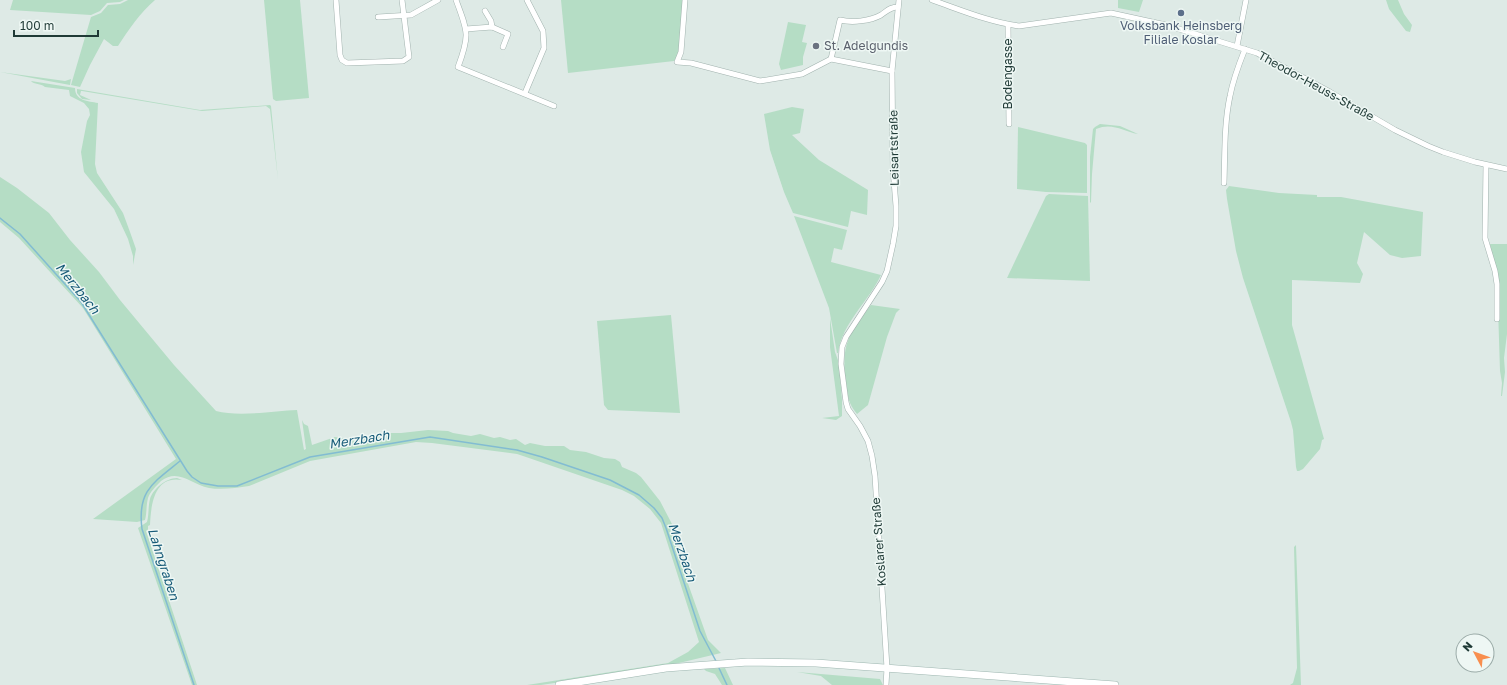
<svg xmlns="http://www.w3.org/2000/svg" width="1507" height="685" font-family="'Golos Text',sans-serif">
<rect width="100%" height="100%" fill="#deeae6"/>
<g fill="#b5ddc5">
<polygon points="13,0 124,0 120,2 107,3 100,11 91,15 10,10"/>
<path d="M128,0H155C140,13 129,29 118,46H113L104,39L90,65L80,87L71,85L91,17L101,13L108,5L120,4Z"/>
<polygon points="264,0 300,0 309,98 276,101 273,99"/>
<polygon points="561,0 683,0 680,53 674,61 568,73"/>
<polygon points="1118,0 1143,0 1139,12 1118,8"/>
<polygon points="1386,0 1398,0 1404,14 1412,25 1410,32 1406,31 1389,9"/>
<polygon points="788,22 806,25 802,42 807,43 803,57 803,65 781,70 779,64"/>
<polygon points="0,72 65,81 71,79 70,85"/>
<path d="M31,81L75,88C75,101 88,101 98,103L95,164L97,173L123,213L130,232L136,249L133,265V256L128,239L114,209L84,172L81,152L87,121L90,115L89,109L84,103L70,96L69,90L45,87C41,83 34,85 31,81Z"/>
<polygon points="77,89 200,110 270,105 271,106 278,180 270,109 266,106 202,111 82,91 81,91 80,95 91,100 82,99 77,93"/>
<polygon points="792,107 804,109 800,133 792,135 819,160 868,190 867,215 851,211 848,227 793,213 784,192 770,150 764,114"/>
<path d="M1100,124L1120,126L1138,134C1123,131 1112,122 1096,129L1092,174L1091,202L1090,203V157L1093,129L1095,127Z"/>
<polygon points="1018,127 1085,143 1087,145 1087,193 1046,192 1017,189"/>
<path d="M0,177L17,188L49,213L70,240L99,272L120,300L174,365L216,411C239,417 274,411 297,410L304,450L306,449L302,420L304,424L308,426L312,445L335,437L354,440L374,436L382,433H401L428,430L448,431L453,433L471,436L480,434L494,438L500,437L510,440L516,439L525,445L530,443L545,446H564L570,450L586,452L604,458L615,459L620,462L622,467L636,473L641,477L660,501L673,526L674,539L680,561L708,640L721,653L662,667L541,685H527L668,663L688,652L699,642L661,523L650,509L634,496L622,490L526,457L517,454L432,443L416,442L310,461L249,486C236,488 222,490 209,488C191,484 178,468 161,481C156,486 150,492 148,498C146,505 147,513 145,520L137,522L93,519L176,459L83,308L19,238L0,222Z"/>
<polygon points="1229,186 1279,193 1317,195 1317,197 1341,197 1423,212 1421,256 1402,258 1390,255 1364,232 1357,263 1363,274 1360,283 1292,280 1292,325 1324,439 1322,440 1320,449 1303,469 1299,471 1297,471 1296,467 1293,430 1291,422 1243,278 1236,251 1227,199 1226,190"/>
<polygon points="1049,194 1088,196 1090,281 1007,278 1046,196"/>
<path d="M794,216L847,230L842,250L834,248L831,262L881,275C869,301 842,323 838,353H837L829,308Z"/>
<polygon points="1490,244 1507,244 1507,334 1504,358 1505,372 1502,396 1501,396 1502,383 1500,371 1497,276"/>
<path d="M871,305L900,309L896,313L887,337L868,405L857,414C848,403 848,397 846,383C841,344 848,335 871,305Z"/>
<polygon points="671,315 680,413 608,410 604,405 597,321"/>
<polygon points="830,318 835,352 839,363 842,400 842,416 836,420 822,418 839,416 830,347"/>
<path d="M177,478L182,480C154,475 151,505 150,525L148,526V530L146,531L197,685H192L138,528L147,522C149,515 148,507 150,499C153,489 166,478 177,478Z"/>
<polygon points="1296,545 1301,685 1290,685 1293,683 1297,668 1294,547"/>
<polygon points="725,668 733,685 722,685 715,674 706,671 704,669"/>
<polygon points="797,672 880,679 883,685 832,685 821,676"/>
</g>
<g fill="none" stroke-linecap="round" stroke-linejoin="round">
<g stroke="#82bcd2" stroke-width="1.5">
<polyline points="0,218 20,234 81,302 187,471 192,477 201,483 218,486 237,486 310,457 430,437 517,450 542,457 610,480 639,495 654,508 662,518 666,528 700,631 717,663"/>
<path d="M180,461C153,483 137,491 142,529L194,685"/>
<polyline points="718,666 727,685"/>
</g>
<g stroke="#a1b2ae" stroke-width="6">
<g id="minor">
<polyline points="336,0 340,55 342,60 347,63 403,61 409,57 402,0"/>
<path d="M456,0C468,32 470,35 458,67L554,106"/>
<polyline points="685,0 681,52 677,62 691,63 760,81 802,74 831,59 892,71"/>
<path d="M932,0C961,10 989,22 1019,26L1111,13L1166,25L1257,53L1330,92L1395,130L1428,146L1443,152L1475,162L1507,169"/>
<polyline points="485,11 491,21 492,27"/>
<polyline points="378,17 411,15 438,0"/>
<polyline points="1008,25 1009,124"/>
<polyline points="466,29 492,27 508,34 503,47"/>
<polyline points="1237,46 1246,0"/>
<path d="M831,59L840,20C852,23 870,21 881,15C887,11 890,7 898,7"/>
<polyline points="525,93 544,48 543,31 527,0"/>
<polyline points="1486,165 1485,238 1495,271 1497,284 1497,319"/>
<path d="M1224,183C1225,154 1224,124 1230,96C1233,80 1239,64 1245,49"/>
<polyline points="886,685 887,668 875,476 872,456 868,441 860,426 848,409 846,402 841,364 842,347 846,337 882,282 887,271 893,244 896,226 896,206 893,168 892,71 899,0"/>
</g>
</g>
<g stroke="#9db6b0" stroke-width="8">
<polyline id="secondary" points="559,685 666,668 748,662 816,663 1115,685"/>
</g>
<use href="#minor" stroke="#fff" stroke-width="5"/>
<use href="#secondary" stroke="#fff" stroke-width="7"/>
</g>
<circle fill="#5c6f8a" stroke="#eef7f4" stroke-width="1.5" cx="1181" cy="13" r="4"/>
<circle fill="#6b7280" stroke="#eef7f4" stroke-width="1.5" cx="816" cy="46" r="4"/>
<g text-anchor="middle" stroke-width="3" stroke-linejoin="round" paint-order="stroke">
<g font-size="12" fill="#4e5e75" stroke="#eef7f4">
<text x="1181" y="30">Volksbank Heinsberg<tspan x="1181" dy="14">Filiale Koslar</tspan></text>
</g>
<g font-size="12" fill="#5b616d" stroke="#eef7f4" text-anchor="start">
<text x="824" y="50">St. Adelgundis</text>
</g>
<g font-size="12" fill="#1f3a36" stroke="#eef7f4">
<text transform="translate(1008 74) rotate(-90)" y="4">Bodengasse</text>
<text transform="translate(1316 86) rotate(29)" y="4">Theodor-Heuss-Straße</text>
<text transform="translate(894 148) rotate(-91)" y="4">Leisartstraße</text>
<text transform="translate(879 542) rotate(-94)" y="4">Koslarer Straße</text>
</g>
<g font-size="13" font-style="italic" fill="#175b78" stroke="#eef7f4">
<text transform="translate(78 288) rotate(51)" y="5">Merzbach</text>
<text transform="translate(359 439) rotate(-9)" y="5">Merzbach</text>
<text transform="translate(683 552) rotate(71)" y="5">Merzbach</text>
<text transform="translate(164 564) rotate(72)" y="5">Lahngraben</text>
</g>
</g>
<g transform="translate(1475 653) rotate(311)"><circle r="19" fill="#eef7f4" stroke="#9baba8"/>
<path d="M0-3L7 15L0 10L-7 15Z" fill="#f88e4e"/>
<text y="-6" font-size="11" font-weight="bold" text-anchor="middle" fill="#1f3a36">N</text>
</g>
<path d="M14 30v6h84v-6" fill="none" stroke="#1f3a36" stroke-width="2"/>
<text x="20" y="30" font-size="12" fill="#1f3a36" stroke="#eef7f4" stroke-width="3" paint-order="stroke">100 m</text>
</svg>
